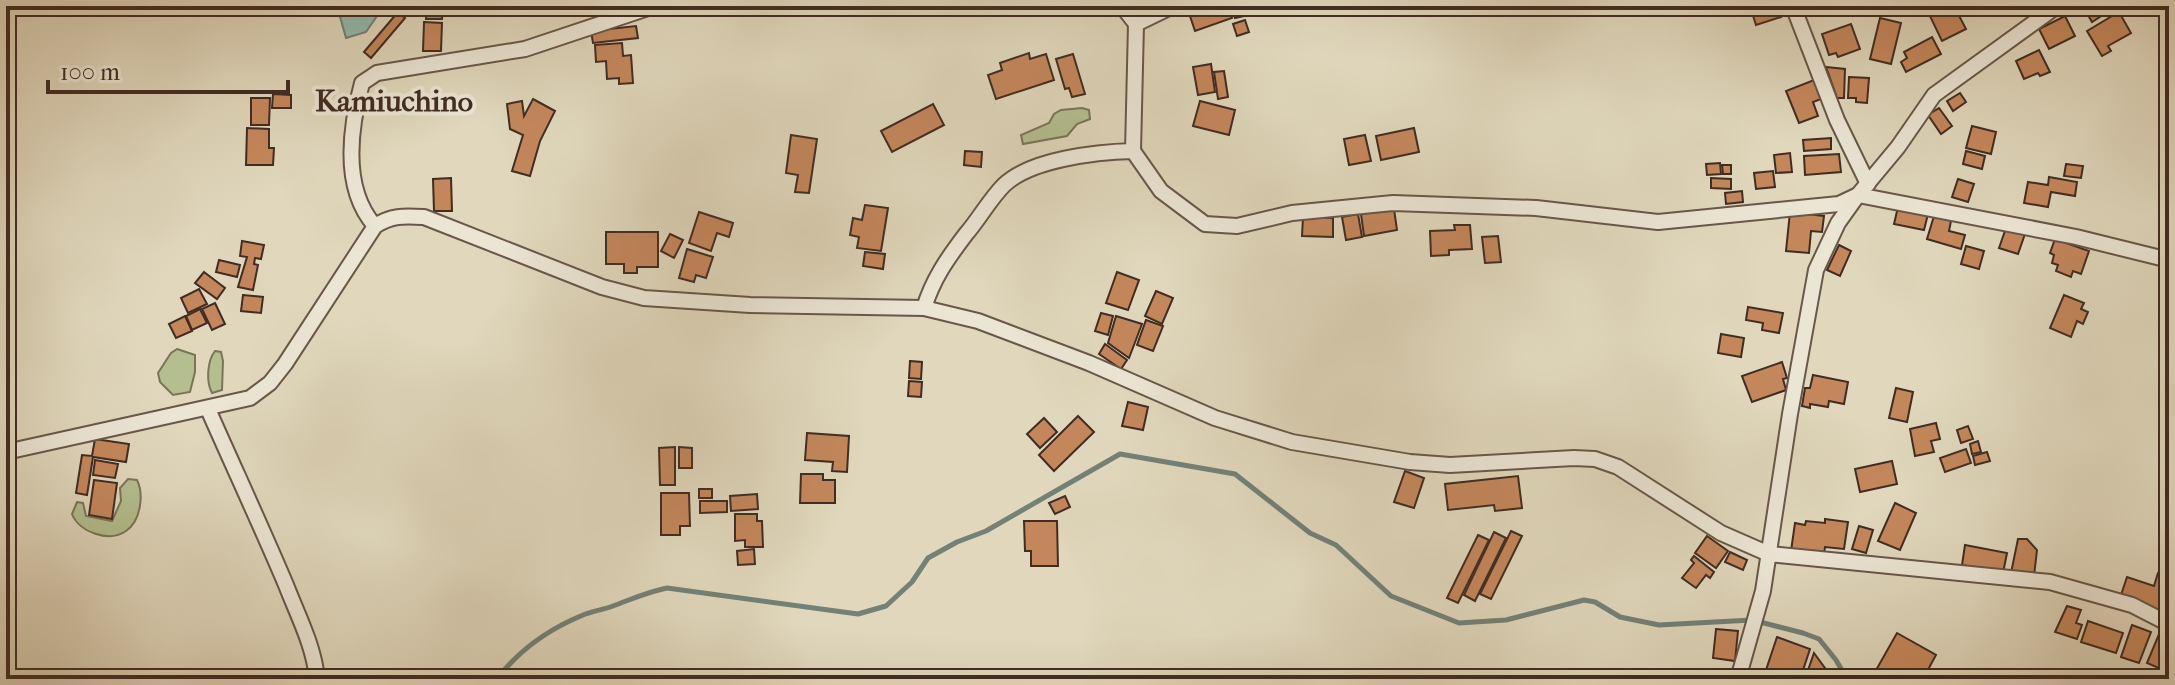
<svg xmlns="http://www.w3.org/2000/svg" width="2175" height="685" font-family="'IM FELL French Canon',serif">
<rect width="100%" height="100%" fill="#e0d7bc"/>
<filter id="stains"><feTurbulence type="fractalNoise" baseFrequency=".0025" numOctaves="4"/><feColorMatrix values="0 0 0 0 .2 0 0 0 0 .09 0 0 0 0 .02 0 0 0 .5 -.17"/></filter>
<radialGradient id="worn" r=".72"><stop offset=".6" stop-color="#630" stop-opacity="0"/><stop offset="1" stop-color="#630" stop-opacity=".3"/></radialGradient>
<g fill="#b4be8f" stroke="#7a7559" stroke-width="2">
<polygon points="1082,108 1089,110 1090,119 1077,124 1067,136 1023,144 1021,135 1049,123 1054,114 1061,110"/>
<polygon points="177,349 195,355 195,372 190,392 173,395 160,382 158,373 171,353"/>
<path d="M215,351L221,352L223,361L222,390L212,393C206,382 207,361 215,351Z"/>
<path d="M128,479L137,480C144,494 141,521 126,531C109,543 79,532 72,514L77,502L83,503L86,516L112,521L121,501L120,488Z"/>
</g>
<polygon fill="#94baae" stroke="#738176" stroke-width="2" points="337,6 384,6 366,32 346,38"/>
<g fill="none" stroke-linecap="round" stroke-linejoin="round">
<path stroke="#738176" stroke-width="5" d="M497,679C519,650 549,629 583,615C592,611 603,610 613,606C632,599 647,592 667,588L858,614L886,606L912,582L928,558L957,542L986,531L1120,454L1235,474L1310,533L1336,545L1391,596L1459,623L1506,620L1584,600L1595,602L1620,617L1659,625L1752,620L1803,633L1819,639L1836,660L1847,679"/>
</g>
<g fill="#c4875c" stroke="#412c23" stroke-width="2">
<polygon points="427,6 443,6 442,19 426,19"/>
<polygon points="1199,6 1228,6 1232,18 1195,31 1188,10"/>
<polygon points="1231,6 1241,6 1244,16 1235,18"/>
<polygon points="1750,6 1777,6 1781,17 1756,25"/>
<polygon points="1806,6 1835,6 1809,13"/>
<polygon points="1941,6 1954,6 1966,29 1942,41 1928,12"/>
<polygon points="2083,6 2102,6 2106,13 2092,22"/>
<polygon points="398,12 405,18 371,58 364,52"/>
<polygon points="2119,12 2131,33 2108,46 2111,51 2102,56 2087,31"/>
<polygon points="2065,16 2075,36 2049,49 2039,29"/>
<polygon points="1880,18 1901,23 1891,64 1870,59"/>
<polygon points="1245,20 1249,32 1237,36 1233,24"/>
<polygon points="424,22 442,23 441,51 423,51"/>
<polygon points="1851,24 1860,49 1838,57 1836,53 1829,55 1822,34"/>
<polygon points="636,26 638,38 593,43 591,31"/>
<polygon points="1932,37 1941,54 1906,72 1901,62 1907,58 1904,52"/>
<polygon points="622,43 623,56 631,55 633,83 619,84 619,78 607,79 606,61 596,62 595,45"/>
<polygon points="2039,50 2050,72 2040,76 2038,73 2024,79 2016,61"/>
<polygon points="1029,53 1030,59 1046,54 1054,80 996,99 988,75 1002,70 1000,63"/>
<polygon points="1073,54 1085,94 1072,97 1069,88 1065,89 1056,59"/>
<polygon points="1211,64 1215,92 1198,95 1193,67"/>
<polygon points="1826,67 1845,69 1844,98 1837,98"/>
<polygon points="1224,71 1228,97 1218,99 1214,72"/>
<polygon points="1849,77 1869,78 1867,103 1856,102 1856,98 1848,98"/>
<polygon points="1814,80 1821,99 1813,102 1818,116 1799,123 1786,91"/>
<polygon points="1960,93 1966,102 1953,111 1947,101"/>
<polygon points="273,94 291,95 291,108 272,108"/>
<polygon points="251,98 270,98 269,125 251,125"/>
<polygon points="533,99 555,111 540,141 530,176 512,171 523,135 510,129 507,104 522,101 524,116"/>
<polygon points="1200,101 1235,110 1229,135 1193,126"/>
<polygon points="933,104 944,125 892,152 881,131"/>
<polygon points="1939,108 1952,126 1941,134 1928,115"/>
<polygon points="1972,126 1996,132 1991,154 1966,148"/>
<polygon points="247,128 269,129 269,148 274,148 273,165 246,165"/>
<polygon points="1414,128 1419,152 1381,160 1376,136"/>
<polygon points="791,135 817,139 809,193 795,192 798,175 786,173"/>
<polygon points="1365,135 1371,161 1349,165 1344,139"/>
<polygon points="1831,138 1831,149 1804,151 1803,140"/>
<polygon points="965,151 982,152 981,167 964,165"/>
<polygon points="1966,151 1985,156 1982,169 1963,164"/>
<polygon points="1790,153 1792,172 1776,173 1774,155"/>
<polygon points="1839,154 1841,172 1805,175 1804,156"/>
<polygon points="1720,163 1721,174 1707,175 1706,164"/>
<polygon points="2066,164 2083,166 2081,178 2064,176"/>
<polygon points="1722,165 1731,165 1731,174 1723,174"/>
<polygon points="1773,171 1775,187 1756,189 1754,173"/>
<polygon points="2049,177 2077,182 2075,196 2051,192 2048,207 2024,203 2028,182 2048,185"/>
<polygon points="451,178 452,211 434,211 433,179"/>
<polygon points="1711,178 1731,179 1731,189 1711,188"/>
<polygon points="1958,179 1974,184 1968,202 1952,197"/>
<polygon points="1742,191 1743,202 1726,204 1725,193"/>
<polygon points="865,205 888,208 881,251 857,248 859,237 850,235 853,218 862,220"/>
<polygon points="1898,207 1928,214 1924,230 1894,224"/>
<polygon points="1394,209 1397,230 1364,236 1361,214"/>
<polygon points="699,212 733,223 729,237 717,233 711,251 689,243"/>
<polygon points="1790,212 1824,216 1822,232 1811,231 1809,253 1786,251"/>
<polygon points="1358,214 1362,237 1346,240 1342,217"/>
<polygon points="1934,216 1951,221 1949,231 1965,235 1961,249 1927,239"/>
<polygon points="1303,217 1333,218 1333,237 1302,236"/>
<polygon points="1454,225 1470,225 1472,249 1449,250 1449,255 1431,256 1430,231 1455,230"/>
<polygon points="2006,228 2025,234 2018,254 1999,248"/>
<polygon points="606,232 658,232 658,267 637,267 637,273 624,273 624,264 606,264"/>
<polygon points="670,234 683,240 674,258 661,251"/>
<polygon points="1498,236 1501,262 1485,263 1482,237"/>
<polygon points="2055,239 2089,251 2081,274 2073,271 2071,277 2056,271 2058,265 2052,263 2054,255 2050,253"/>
<polygon points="242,241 264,245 261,259 255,258 254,264 258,265 253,290 238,287 247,257 240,256"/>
<polygon points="1839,245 1851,251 1840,276 1827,270"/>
<polygon points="1966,246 1984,251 1979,269 1961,264"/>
<polygon points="687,249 713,257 706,278 696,275 694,282 679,278"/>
<polygon points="865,252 885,254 883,269 863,266"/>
<polygon points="219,260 240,265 237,277 216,272"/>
<polygon points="204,272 225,288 217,299 195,283"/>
<polygon points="1117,272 1139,280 1128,310 1106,303"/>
<polygon points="199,289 207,304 188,313 181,298"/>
<polygon points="1156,291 1173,298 1162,324 1145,316"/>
<polygon points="243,295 263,297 261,313 241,311"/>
<polygon points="2064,295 2084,303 2081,309 2088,312 2083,324 2077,321 2071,337 2050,328"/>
<polygon points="215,303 225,324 212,330 202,309"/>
<polygon points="1748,307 1783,313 1779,333 1762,330 1763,323 1746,320"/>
<polygon points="200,309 207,323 192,330 186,316"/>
<polygon points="1101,313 1113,316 1108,335 1095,331"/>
<polygon points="185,316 192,331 176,338 169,324"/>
<polygon points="1116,316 1142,324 1129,358 1108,343"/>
<polygon points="1146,320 1163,326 1153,351 1137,345"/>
<polygon points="1721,334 1744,338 1741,357 1718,353"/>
<polygon points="1105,344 1127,360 1121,369 1099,354"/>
<polygon points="910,361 922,362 921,379 909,378"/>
<polygon points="1782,362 1787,378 1783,379 1786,390 1752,402 1742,376"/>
<polygon points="1813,375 1848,382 1844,404 1829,401 1828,407 1810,404 1810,408 1802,406 1805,388 1810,388"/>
<polygon points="909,381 922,382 921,397 908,396"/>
<polygon points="1896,388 1913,392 1907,422 1889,418"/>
<polygon points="1128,402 1148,407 1143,430 1122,426"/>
<polygon points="1078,416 1094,432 1054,471 1039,455"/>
<polygon points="1044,418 1057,432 1040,448 1027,434"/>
<polygon points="1936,423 1940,439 1931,441 1934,452 1915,456 1910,429"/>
<polygon points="1968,426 1973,439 1961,443 1957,430"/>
<polygon points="807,433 849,436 847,472 832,471 833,462 805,460"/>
<polygon points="95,439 129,444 126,462 93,457 87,495 76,493 82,455 92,456"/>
<polygon points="1978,441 1981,452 1972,454 1970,444"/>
<polygon points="675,447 675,485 660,485 659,448"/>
<polygon points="679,447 692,448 692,468 679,468"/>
<polygon points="1966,449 1971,463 1945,472 1940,458"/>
<polygon points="1987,452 1990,461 1975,465 1973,456"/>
<polygon points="95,460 118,464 115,478 93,475"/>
<polygon points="1892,461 1897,484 1860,492 1855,469"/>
<polygon points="1405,471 1424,478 1414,508 1394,502"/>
<polygon points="801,474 823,474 823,480 835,480 835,503 800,503"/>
<polygon points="1518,476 1522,508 1495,511 1494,505 1448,510 1445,484"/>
<polygon points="94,480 117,483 112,519 89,515"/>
<rect x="699" y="489" width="13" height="9"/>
<polygon points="661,493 689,493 690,526 680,526 680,535 661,535"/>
<polygon points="757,494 758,509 731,511 730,496"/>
<polygon points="1065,496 1070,507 1055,514 1049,503"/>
<polygon points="700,501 727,501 727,512 700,513"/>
<polygon points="1895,503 1916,513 1900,550 1878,541"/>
<polygon points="735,514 757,514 757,521 762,521 763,547 745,547 745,540 735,541"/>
<polygon points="1825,519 1848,522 1844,549 1825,547 1824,555 1791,551 1795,523 1805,525 1806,521 1825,523"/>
<polygon points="1024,521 1057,521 1058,566 1031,566 1031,551 1025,551"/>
<polygon points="1859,526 1873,530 1866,553 1852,549"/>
<polygon points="1511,531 1522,536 1491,599 1480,594"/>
<polygon points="1494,532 1506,538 1475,601 1464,595"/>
<polygon points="1478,535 1489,540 1458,603 1447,598"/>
<polygon points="1707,536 1728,551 1716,568 1695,553"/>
<polygon points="2018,539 2027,539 2037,550 2034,576 2011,573"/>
<polygon points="1965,545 2007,553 2003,573 1962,565"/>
<polygon points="754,549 755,564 738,565 737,551"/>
<polygon points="1730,552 1747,560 1743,570 1725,562"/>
<polygon points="1694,556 1714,572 1710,578 1706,575 1696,588 1682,578 1694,563 1691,560"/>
<polygon points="2158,573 2169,577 2169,586 2160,611 2120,598 2127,577 2154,586"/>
<polygon points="2067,606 2081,610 2076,623 2082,625 2077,639 2055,632"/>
<polygon points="2088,621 2123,633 2116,653 2081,642"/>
<polygon points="2132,625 2151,632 2139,663 2121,657"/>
<polygon points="1716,629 1738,631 1735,661 1713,658"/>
<polygon points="1897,633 1936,655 1923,679 1871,679"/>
<polygon points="2159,634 2169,639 2169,667 2163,664 2161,669 2147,663"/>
<polygon points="1777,637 1810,649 1800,679 1763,679"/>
<polygon points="1814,653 1833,679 1805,679"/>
</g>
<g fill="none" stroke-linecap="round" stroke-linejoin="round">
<g stroke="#695749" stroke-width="18">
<g id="minor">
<polyline points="1122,6 1136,24 1133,151 1161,191 1205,224 1237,226 1292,213 1393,203 1536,208 1658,222 1839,204 1858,195 2076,237 2169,260"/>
<polyline points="1793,6 1837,120 1868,184"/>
<polyline points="1136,24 1173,6"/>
<path d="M375,226C342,189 350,128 362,83L377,73L525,49L654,6"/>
<path d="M924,308C933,279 947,259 966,234C979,219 990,199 1004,185C1031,159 1097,152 1133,151"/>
<path d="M208,409C234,468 261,526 286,585C298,616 314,646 317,679"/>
<path d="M6,452L250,398L270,383L285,364L375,226C392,215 404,216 424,217L602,287L644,298L750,305L924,308L978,321L1089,363L1215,418L1292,442L1410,462L1450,465L1574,458L1595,459L1618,467L1721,533L1769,554L2050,582L2132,605L2169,624"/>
<polyline points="1738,679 1763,591 1790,414 1816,270 1838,223 1858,195 1898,147 1934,95 2057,6"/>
</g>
</g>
<use href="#minor" stroke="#ebe5d3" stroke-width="14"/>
</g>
<g text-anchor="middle" stroke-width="8" stroke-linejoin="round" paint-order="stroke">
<g font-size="30" font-weight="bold" fill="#412c23" stroke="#ebe5d3">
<text x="394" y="111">Kamiuchino</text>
</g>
</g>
<rect width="2175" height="685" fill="none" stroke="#e0d7bc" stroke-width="32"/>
<rect x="8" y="8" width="2159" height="669" fill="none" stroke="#412c23" stroke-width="4"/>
<rect x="16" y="16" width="2143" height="653" fill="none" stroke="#412c23" stroke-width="2"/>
<path d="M48 80v12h240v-12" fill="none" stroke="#412c23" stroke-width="4"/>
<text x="60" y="80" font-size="24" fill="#412c23" stroke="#ebe5d3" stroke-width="6" paint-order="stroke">100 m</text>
<rect width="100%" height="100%" filter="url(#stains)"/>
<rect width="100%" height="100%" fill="url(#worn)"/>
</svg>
